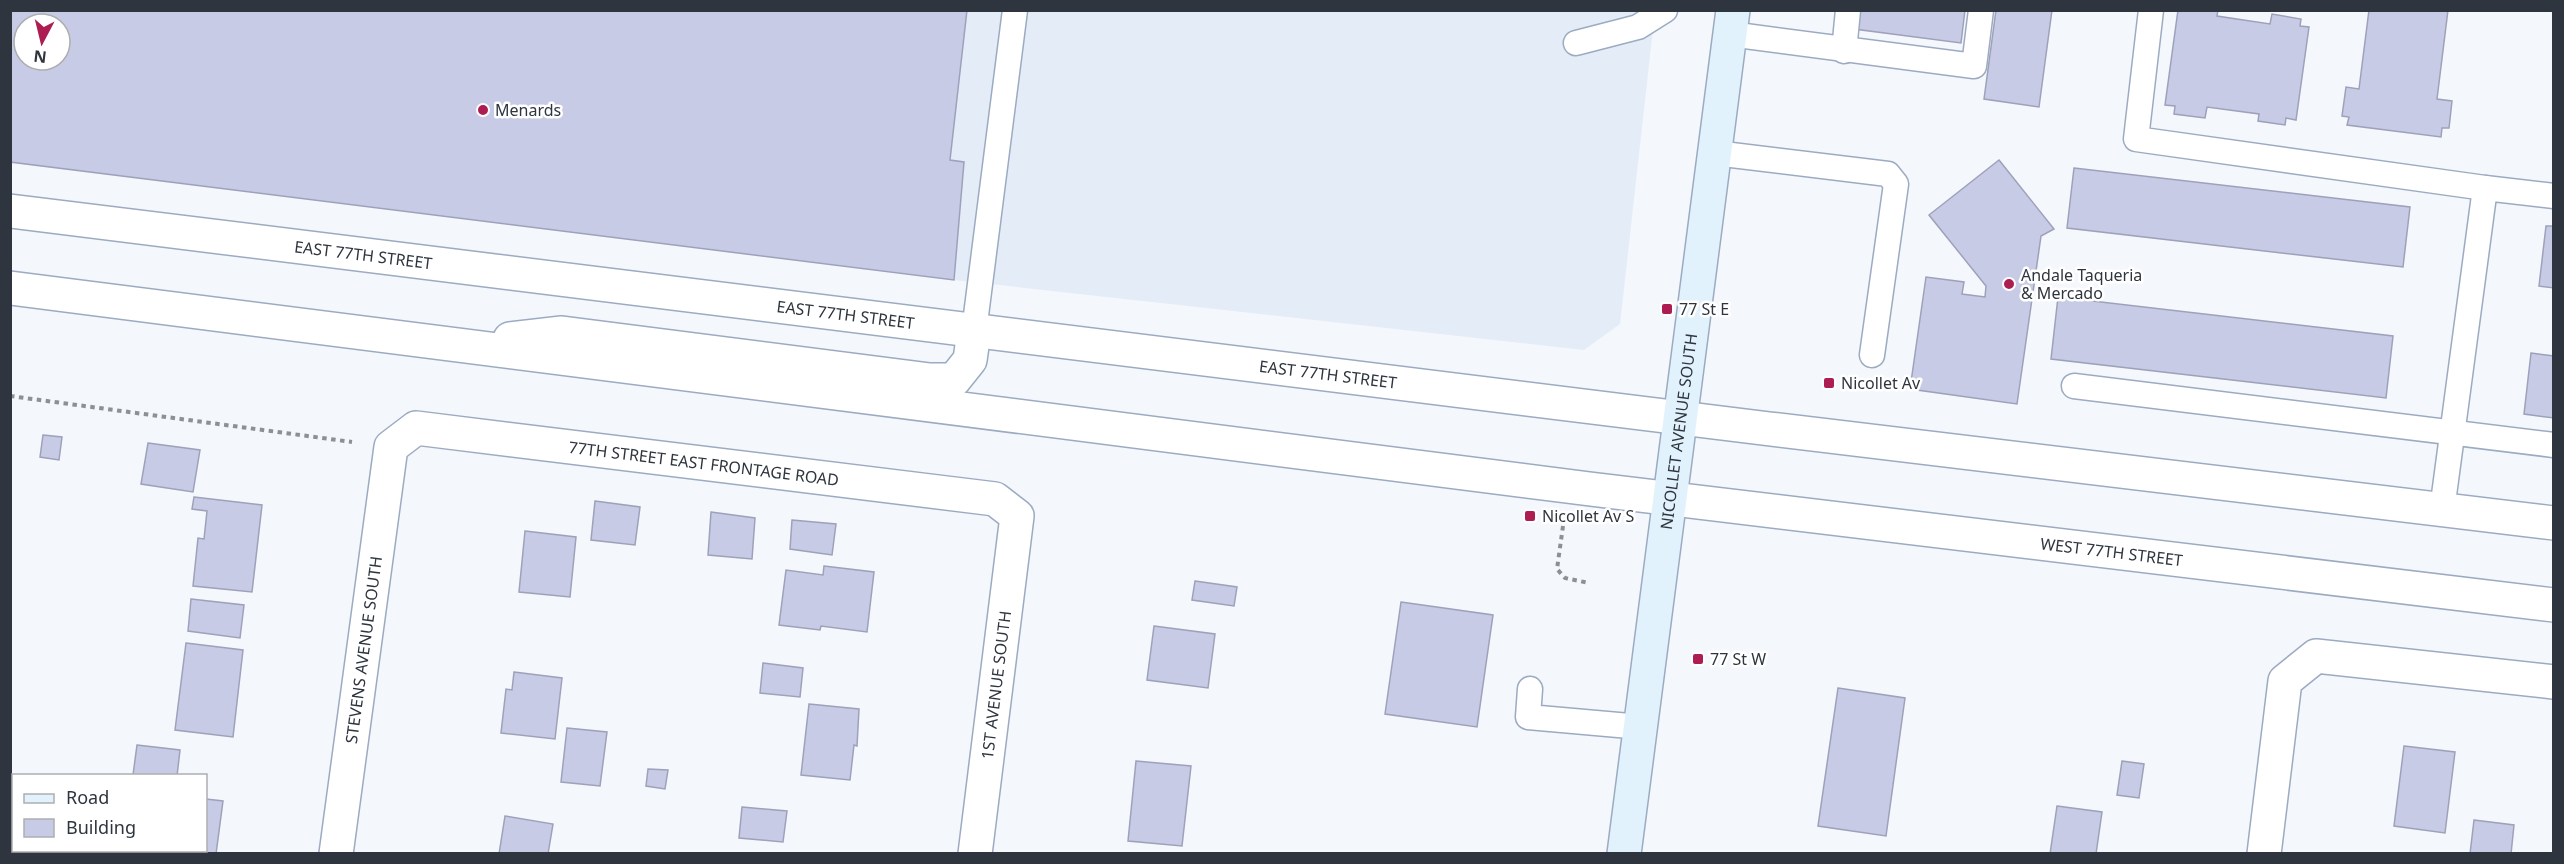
<svg xmlns="http://www.w3.org/2000/svg" width="2564" height="864" font-family="'Noto Sans',sans-serif">
<rect width="100%" height="100%" fill="#f4f7fc"/>
<path fill="#e4ecf8" fill-rule="evenodd" d="M11,11H1655L1620,324L1584,350L954,280L11,162ZM24,24H60V60H24Z"/>
<g fill="#c8cbe6" stroke="#9ea1ba" stroke-width="1.5" fill-rule="evenodd">
<path d="M10,10H967L950,160L964,162L954,280L10,162ZM24,24H60V60H24Z"/>
<polygon points="1856,10 1965,10 1961,43 1854,29"/>
<polygon points="1996,10 2052,10 2039,107 1984,99"/>
<polygon points="2178,10 2218,10 2217,16 2270,24 2272,14 2301,19 2300,26 2309,27 2296,120 2286,118 2285,125 2258,121 2259,114 2207,107 2205,118 2174,114 2175,106 2165,105"/>
<polygon points="2369,10 2448,10 2437,99 2452,101 2449,128 2442,128 2441,137 2347,125 2349,117 2342,116 2346,87 2359,89"/>
<polygon points="1999,160 2054,229 2041,236 2017,404 1910,389 1926,277 1964,282 1962,294 1985,297 1986,286 1929,215"/>
<polygon points="2074,168 2410,207 2403,267 2067,228"/>
<polygon points="2546,226 2554,226 2554,288 2539,286"/>
<polygon points="2058,297 2393,336 2386,398 2051,359"/>
<polygon points="2531,353 2554,356 2554,418 2524,414"/>
<polygon points="43,435 62,437 59,460 40,457"/>
<polygon points="148,443 200,450 193,492 141,484"/>
<polygon points="194,497 262,505 252,592 193,586 198,538 204,539 207,511 192,509"/>
<polygon points="595,501 640,507 635,545 591,540"/>
<polygon points="711,512 755,518 752,559 708,555"/>
<polygon points="792,520 836,524 832,555 790,549"/>
<polygon points="525,531 576,537 570,597 519,592"/>
<polygon points="824,566 874,572 867,632 821,626 820,630 779,625 786,570 823,575"/>
<polygon points="1195,581 1237,587 1234,606 1192,600"/>
<polygon points="191,599 244,605 240,638 188,631"/>
<polygon points="1401,602 1493,615 1477,727 1385,714"/>
<polygon points="1154,626 1215,634 1208,688 1147,680"/>
<polygon points="186,643 243,650 233,737 175,730"/>
<polygon points="763,663 803,668 800,697 760,693"/>
<polygon points="514,672 562,678 555,739 501,733 506,689 512,690"/>
<polygon points="1838,688 1905,698 1886,836 1818,826"/>
<polygon points="809,704 859,709 857,746 854,745 850,780 801,775"/>
<polygon points="567,728 607,732 600,786 561,782"/>
<polygon points="137,745 180,750 177,776 133,775"/>
<polygon points="2404,746 2455,752 2445,833 2394,826"/>
<polygon points="1136,761 1191,766 1182,846 1128,841"/>
<polygon points="2122,761 2144,764 2139,798 2117,795"/>
<polygon points="648,769 668,770 665,789 646,786"/>
<polygon points="206,799 223,801 216,854 157,854 157,850 206,850"/>
<polygon points="2057,806 2102,812 2096,854 2050,854"/>
<polygon points="742,807 787,811 783,842 739,838"/>
<polygon points="505,816 553,824 548,854 499,854"/>
<polygon points="2474,820 2514,825 2511,854 2470,854"/>
</g>
<g fill="none" stroke-linecap="round" stroke-linejoin="round">
<g stroke="#9cabc1" stroke-width="27">
<g id="service">
<polyline points="2151,10 2136,139 2485,188"/>
<polyline points="1730,34 1974,66 1981,10"/>
<polyline points="1576,43 1638,27 1665,10"/>
<polyline points="1844,51 1848,10"/>
<polyline points="1715,153 1888,174 1896,184 1872,355"/>
<polyline points="974,331 1015,10"/>
<polyline points="2074,386 2554,445"/>
<polyline points="2442,510 2485,188 2554,196"/>
<polyline points="1530,689 1528,717 1641,727"/>
</g>
</g>
<g stroke="#9cabc1" stroke-width="36">
<g id="minor">
<path id="s1" d="M336,854L391,447L416,428L995,499L1017,516L975,854"/>
<polyline points="2264,854 2285,681 2316,656 2554,682"/>
</g>
</g>
<g stroke="#9cabc1" stroke-width="36">
<g id="tertiary">
<path id="s2" d="M10,211L1770,429L2554,523"/>
<path id="s3" d="M10,288L1590,489L2554,605"/>
<polyline points="510,339 562,333 930,380 954,380 970,360 974,331"/>
</g>
</g>
<g stroke="#9cabc1" stroke-width="36">
<g id="secondary">
<path id="s4" d="M1624,854L1733,10"/>
</g>
</g>
<g stroke="#8b9097" stroke-width="4" stroke-dasharray="4.5 4.5" stroke-linecap="butt">
<polyline points="10,396 352,442"/>
<polyline points="1563,526 1557,569 1565,578 1589,583"/>
</g>
<use href="#service" stroke="#fff" stroke-width="24"/>
<use href="#minor" stroke="#fff" stroke-width="33"/>
<use href="#tertiary" stroke="#fff" stroke-width="33"/>
<use href="#secondary" stroke="#e1f2fd" stroke-width="33"/>
</g>
<g fill="#ad1d51" stroke="#fff" stroke-width="2">
<circle cx="483" cy="110" r="6"/>
<circle cx="2009" cy="284" r="6"/>
<rect x="1661" y="303" width="12" height="12" rx="3"/>
<rect x="1823" y="377" width="12" height="12" rx="3"/>
<rect x="1524" y="510" width="12" height="12" rx="3"/>
<rect x="1692" y="653" width="12" height="12" rx="3"/>
</g>
<g text-anchor="middle" stroke-width="5" stroke-linejoin="round" paint-order="stroke">
<g font-size="16" fill="#2f353e" stroke="#fff" text-anchor="start">
<text x="495" y="116">Menards</text>
<text x="2021" y="281">Andale Taqueria<tspan x="2021" dy="18">&amp; Mercado</tspan></text>
<text x="1679" y="315">77 St E</text>
<text x="1841" y="389">Nicollet Av</text>
<text x="1542" y="522">Nicollet Av S</text>
<text x="1710" y="665">77 St W</text>
</g>
<g font-size="16" fill="#2f353e" stroke="#fff">
<text dy="6" stroke="none"><textPath href="#s2" startOffset="356">EAST 77TH STREET</textPath></text>
<text dy="6" stroke="none"><textPath href="#s2" startOffset="842">EAST 77TH STREET</textPath></text>
<text dy="6" stroke="none"><textPath href="#s2" startOffset="1328">EAST 77TH STREET</textPath></text>
<text dy="6" stroke="none"><textPath href="#s4" startOffset="426">NICOLLET AVENUE SOUTH</textPath></text>
<text dy="6" stroke="none"><textPath href="#s1" startOffset="732">77TH STREET EAST FRONTAGE ROAD</textPath></text>
<text dy="6" stroke="none"><textPath href="#s3" startOffset="2118">WEST 77TH STREET</textPath></text>
<text dy="6" stroke="none"><textPath href="#s1" startOffset="206">STEVENS AVENUE SOUTH</textPath></text>
<text transform="translate(996 685) rotate(-83)" y="6">1ST AVENUE SOUTH</text>
</g>
</g>
<rect width="2564" height="864" fill="none" stroke="#2f353e" stroke-width="24"/>
<rect x="12" y="774" width="195" height="78" fill="#ffffff" stroke="#acaeb2" stroke-width="1.5"/>
<rect x="24" y="794" width="30" height="9" fill="#e1f2fd" stroke="#acaeb2" stroke-width="1.5"/>
<text x="66" y="804" font-size="18" fill="#2f353e">Road</text>
<rect x="24" y="819" width="30" height="18" fill="#c8cbe6" stroke="#acaeb2" stroke-width="1.5"/>
<text x="66" y="834" font-size="18" fill="#2f353e">Building</text>
<g transform="translate(42 42) rotate(187)"><circle r="28" fill="#ffffff" stroke="#acaeb2" stroke-width="1.5"/>
<path d="M0-4.5L10 22L0 15L-10 22Z" fill="#ad1d51"/>
<text y="-9" font-size="16" font-weight="bold" text-anchor="middle" fill="#2f353e">N</text>
</g>
</svg>
